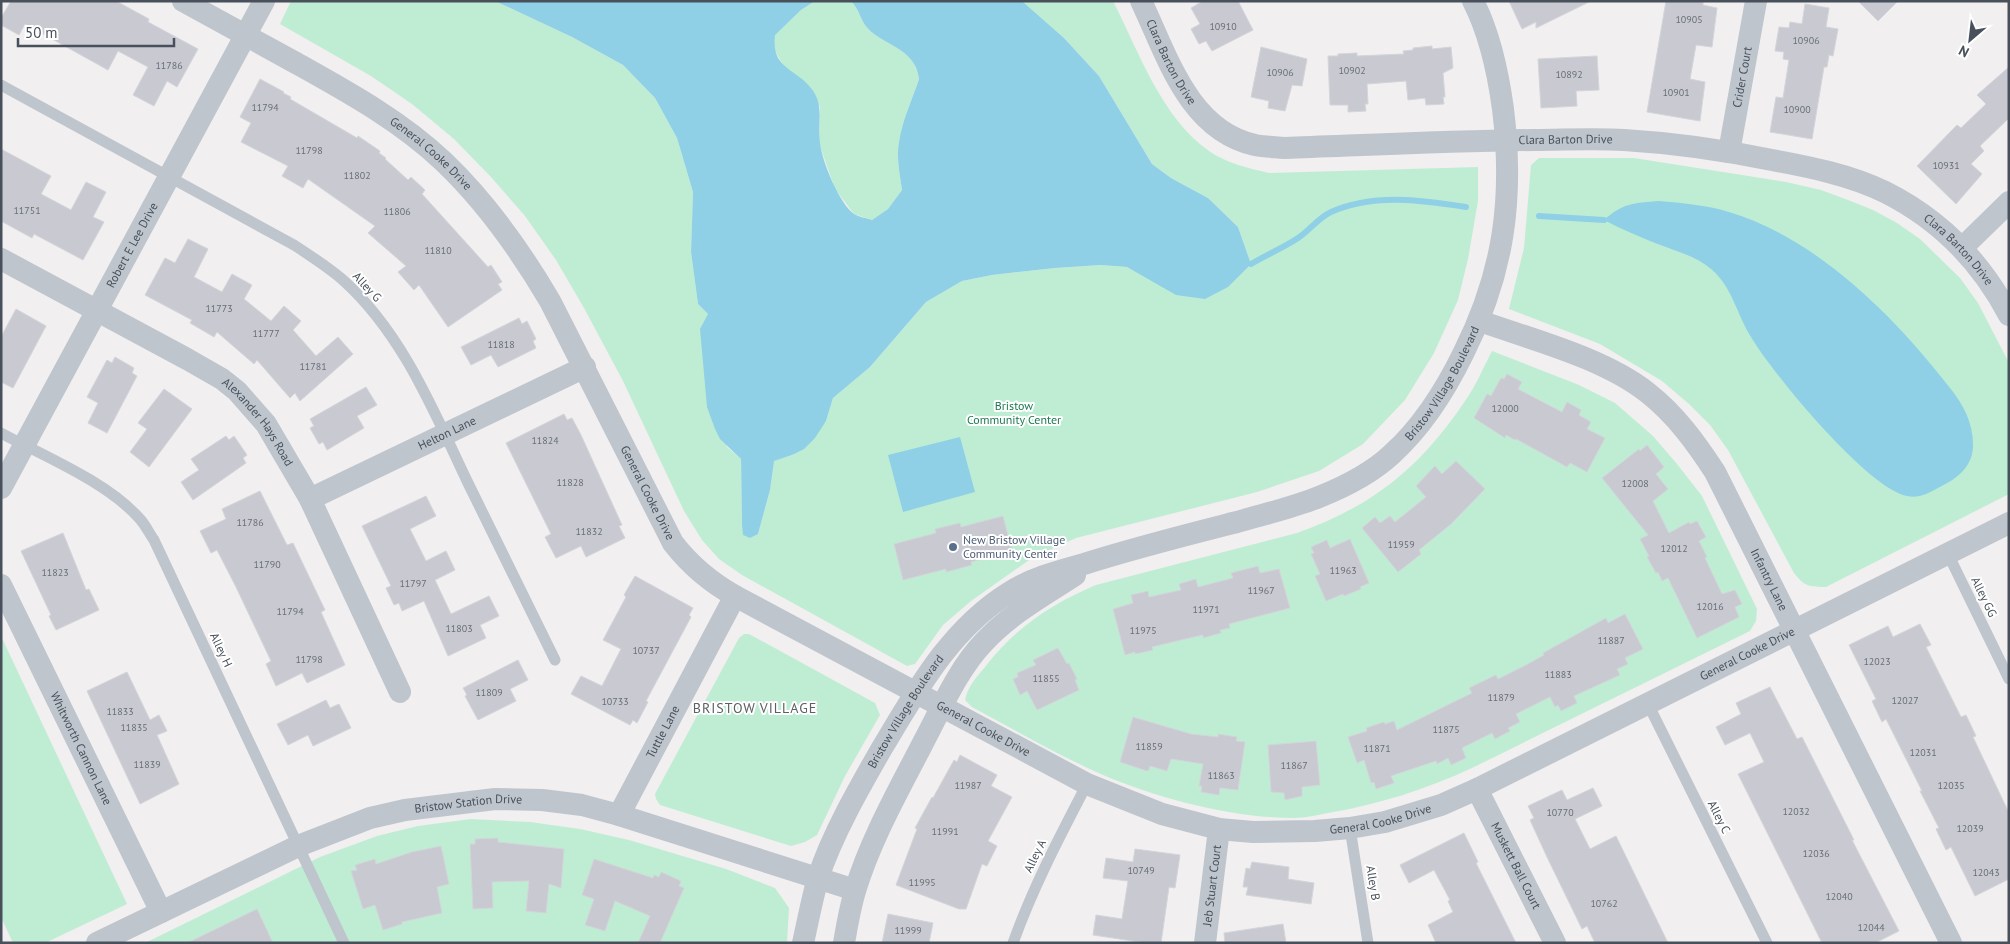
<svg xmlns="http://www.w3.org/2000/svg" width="2010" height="944" font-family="'PT Sans',sans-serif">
<rect width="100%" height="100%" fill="#f1efef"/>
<g fill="#bfedd3">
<path d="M291,1H495L572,37L623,65L655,98L677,138L693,192L691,252L698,304L708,314L727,447L741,459L742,525L758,534L770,490L773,461L792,455L826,421L833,398L870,367L926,302L962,281L992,275L1055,268L1101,265L1127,267L1150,279L1251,264L1238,227L1208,198L1171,178L1152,164L1099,76L1064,38L1022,1H1113C1139,52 1161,117 1209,151C1226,163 1248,168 1269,173L1478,167V201L1468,259L1458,300L1434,353L1405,400L1363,444L1319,471L1257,492L1076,538L1032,558L971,601L943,625L915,664L907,666L742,575L719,559L702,540L684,511L623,381L584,308L556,260L525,216L491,177L454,139L412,104L371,76L280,24Z"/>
<path d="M815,1H851C860,11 859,16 865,25C877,42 903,45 914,64C917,69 918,74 919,79L907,112L898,163L902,190L888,209L872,220L854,214L835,189L819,143L820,107L811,88L784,67L773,47L774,35L801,10Z"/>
<path d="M1539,158H1634L1786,182L1821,190L1848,200L1873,210L1897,223L1920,239L1960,278L1978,303L2009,363V494L1826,587C1809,587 1804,586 1794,573L1728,450L1710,425L1689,404L1662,381L1600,344L1509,309L1524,248L1531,165Z"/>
<path d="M1492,351L1579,385L1615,403L1653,436L1677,464L1702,496L1757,609L1756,621L1750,631L1472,768C1424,790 1380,804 1328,813C1317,815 1305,818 1294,818C1232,818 1160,799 1103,775C1058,755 1015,730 972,707L965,700C968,686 976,678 985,667C1015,628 1051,604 1096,585L1297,533C1373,506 1420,468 1465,401C1476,386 1483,368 1492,351Z"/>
<polygon points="744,634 749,634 875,703 880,715 845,776 817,835 805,842 791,846 660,805 656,799 655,794 739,638"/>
<polygon points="1,636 127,904 45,943 13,943 1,917"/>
<polygon points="471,819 530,822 580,829 629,840 726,869 775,888 789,908 787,943 145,943 320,857 377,836 418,826"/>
</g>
<g fill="#8fd0e7">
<path d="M495,1H815L801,10L775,35C771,69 795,68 811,88C825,105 817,123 820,143C822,161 839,203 854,214C859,217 867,218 872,220L888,209L902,190C900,175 896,158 899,143C902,121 912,100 919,79C918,74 917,68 914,64C903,45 877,42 865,25C859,16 860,11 851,1H1022L1064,38L1099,76L1152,164L1171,178L1208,198L1238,227L1251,264L1228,287L1205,299L1176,295L1127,267L1101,265L1055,268L992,275L962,281L926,302L870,367L833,398L826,421L815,438L804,449L792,455L774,461L770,490L758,534L750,538L743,535L742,525L741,459L720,439L715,429L707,407L700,329L708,314L698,304L691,252L693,192L677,138L655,98L623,65L572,37Z"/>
<path d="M1659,201C1682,203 1706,205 1729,212C1818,239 1894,316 1950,388C1964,405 1974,425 1973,448C1971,469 1956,479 1938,488C1929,493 1918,499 1907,496C1867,488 1773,374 1751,337C1737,315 1732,286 1711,269C1696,256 1673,250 1655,243C1638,236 1621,229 1604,220C1623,203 1634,203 1659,201Z"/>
<polygon points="960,437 975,492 903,512 888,455"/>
</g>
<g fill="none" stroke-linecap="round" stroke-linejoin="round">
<g stroke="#8fd0e7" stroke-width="6">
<polyline points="1539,216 1604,220"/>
<path d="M1251,264C1266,255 1283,248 1298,238C1309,231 1318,218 1331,212C1373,193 1422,200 1466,207"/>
</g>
</g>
<g fill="#c9cad1" stroke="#d3d5da">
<polygon points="11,1 116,1 149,19 148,22 198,49 177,87 167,81 154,106 133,95 148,67 118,51 108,70 25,24 19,35 1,25 1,18"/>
<polygon points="1203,1 1238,1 1253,30 1212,51 1206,41 1199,44 1191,29 1200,24 1191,8"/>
<polygon points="1509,1 1591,1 1536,28 1536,22 1522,29"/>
<polygon points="1666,1 1703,1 1703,5 1717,8 1712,47 1696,45 1690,79 1705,82 1700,121 1647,112"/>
<polygon points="1858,1 1898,1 1878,21"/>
<polygon points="1805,4 1829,8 1826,27 1838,29 1833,56 1829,55 1827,67 1824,67 1812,139 1770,132 1776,97 1783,98 1789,60 1783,59 1784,52 1775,51 1779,27 1789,28 1790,22 1802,24"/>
<polygon points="1432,46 1432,49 1451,47 1453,68 1443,73 1445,97 1443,97 1444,104 1426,105 1425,98 1408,100 1406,81 1367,84 1368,104 1365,104 1366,111 1348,112 1348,105 1330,105 1328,56 1338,56 1338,54 1357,53 1357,56 1404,54 1403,51 1413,50 1413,48"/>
<polygon points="1261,47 1307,59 1302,86 1292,85 1285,111 1268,108 1269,101 1251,97"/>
<polygon points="1597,56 1599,90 1576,91 1577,106 1541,108 1538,59"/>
<polygon points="2009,67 2009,118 1980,146 1984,151 1971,164 1982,174 1956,204 1917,166 1957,125 1961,128 1986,104 1977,95"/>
<polygon points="260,79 284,92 283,93 291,97 290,99 357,138 358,136 380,151 379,153 386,158 385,159 408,180 411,177 425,190 422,194 488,267 491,265 502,282 498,284 502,290 448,327 419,285 414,290 398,272 406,266 368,233 375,226 308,179 303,188 282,176 288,166 241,142 251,123 240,117"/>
<polygon points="1,149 51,176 41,194 71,210 86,182 106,192 93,217 104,222 83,260 34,234 32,238 1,221"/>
<polygon points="188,239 208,249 194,277 222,292 232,274 252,285 244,299 271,321 284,306 301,321 293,330 316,356 338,337 353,354 300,401 295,393 290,398 257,360 254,364 217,332 214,337 190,323 192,320 145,295 165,258 175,263"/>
<polygon points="16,309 46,326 13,388 1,382 1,337"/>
<polygon points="519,318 522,324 527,321 536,339 533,341 536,348 498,367 491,355 471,365 461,347"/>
<polygon points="115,357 134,368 132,373 137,376 107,433 88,423 98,403 87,397 107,360 112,363"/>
<polygon points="1507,374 1522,382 1518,389 1562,412 1567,402 1581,410 1579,415 1591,422 1587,429 1605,438 1587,472 1570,463 1567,467 1516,439 1515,440 1506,435 1505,438 1474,418 1487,394 1491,396 1501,378 1504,379"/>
<polygon points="366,387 377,405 357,416 364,428 327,450 323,442 319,444 310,428 314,426 310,419"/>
<polygon points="164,389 192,409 149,467 130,452 147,429 138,423"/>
<polygon points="564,414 567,420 572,418 581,435 622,525 619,526 625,538 586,557 581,546 556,558 545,537 551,534 506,443"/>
<polygon points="226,436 229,440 234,436 247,455 243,458 246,463 193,500 181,482 199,470 191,459"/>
<polygon points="1647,445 1664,467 1656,474 1668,489 1653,501 1669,533 1689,522 1690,524 1697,521 1706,537 1699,541 1707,557 1705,558 1722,594 1735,590 1742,604 1735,607 1739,617 1697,638 1668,578 1662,581 1658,572 1656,573 1647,557 1649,556 1640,539 1648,535 1602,478 1639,449 1640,451"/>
<polygon points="1456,461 1485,489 1451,524 1419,550 1421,554 1398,572 1362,528 1375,517 1380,523 1390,516 1395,522 1426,497 1416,486 1435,466 1442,474"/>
<polygon points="260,491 287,545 293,543 325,610 321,612 345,665 307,683 302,673 276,686 266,664 271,661 236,587 217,550 211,553 200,531 226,519 222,509"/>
<polygon points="426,496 436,516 410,529 426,561 446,551 455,570 435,580 451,614 489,596 499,616 480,625 486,638 448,656 424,601 402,611 399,603 394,605 386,588 391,586 362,526"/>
<polygon points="1003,516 1012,551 971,562 972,565 946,572 946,569 903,580 894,544 936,533 935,529 960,523 961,527"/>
<polygon points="63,533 86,590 89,589 99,610 56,630 49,616 51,615 21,551"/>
<polygon points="1350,539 1369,583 1360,587 1361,589 1344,596 1343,594 1326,601 1315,576 1320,574 1311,554 1314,553 1311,547 1327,540 1330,548"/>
<polygon points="1258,566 1260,573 1279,569 1290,608 1229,624 1230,628 1220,630 1221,633 1203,638 1203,635 1185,639 1152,647 1153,650 1135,654 1135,652 1125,655 1113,609 1133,603 1131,595 1148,591 1149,597 1181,590 1179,584 1196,579 1198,587 1233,578 1231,573"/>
<polygon points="635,576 693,608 689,615 691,617 646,701 648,702 637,723 633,720 630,725 571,694 581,676 602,686 621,649 603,640 626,597 624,595"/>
<polygon points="1625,614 1643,649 1625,658 1628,664 1617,669 1620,675 1574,696 1577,703 1561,711 1558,705 1555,707 1550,697 1516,714 1520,722 1508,728 1510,731 1495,739 1492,733 1462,748 1466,758 1451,765 1448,758 1437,764 1436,761 1391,776 1394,783 1376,789 1374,782 1371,783 1364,760 1357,763 1348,737 1367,731 1366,728 1384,722 1385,724 1394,721 1397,730 1472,693 1469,688 1496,675 1498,679 1528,664 1544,655 1543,653 1606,618 1608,623"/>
<polygon points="1920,624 1931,645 1926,647 1961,717 1966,715 1976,736 1973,737 2009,813 2009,879 1975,896 1951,847 1946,850 1936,829 1939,828 1920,791 1922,791 1886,719 1882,722 1872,701 1876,699 1849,645 1888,626 1893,637"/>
<polygon points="1058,648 1067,664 1069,663 1077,679 1075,680 1079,690 1037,710 1027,691 1020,695 1013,679 1018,677 1017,673 1036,665 1033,660"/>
<polygon points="518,660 528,680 510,689 516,701 478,720 465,696 467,695 463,688"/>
<polygon points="127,672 150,720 159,715 167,731 157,735 179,784 140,804 87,691"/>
<polygon points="1770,687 1797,739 1802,737 1854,840 1852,840 1899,931 1875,943 1822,943 1738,774 1764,762 1750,733 1725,745 1716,727 1741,714 1736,703"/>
<polygon points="326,700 330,708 339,704 351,728 313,746 308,735 288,745 277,724"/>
<polygon points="1133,717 1191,734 1218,737 1218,734 1237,737 1236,741 1245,742 1238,790 1220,788 1219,795 1201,792 1202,786 1199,786 1203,764 1171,759 1167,771 1150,766 1149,770 1147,771 1120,762"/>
<polygon points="1316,741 1320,785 1302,787 1302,796 1285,800 1284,793 1271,792 1268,745"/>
<polygon points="960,755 997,775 991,786 1012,797 988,841 997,846 987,866 982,864 966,909 959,909 896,885 917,829 915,828 932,797 933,798 954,760 957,762"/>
<polygon points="1593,788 1602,806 1575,819 1590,849 1616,836 1668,943 1595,943 1587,926 1582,929 1547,857 1530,820 1534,818 1528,806 1562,790 1567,800"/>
<polygon points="1464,833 1478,862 1476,863 1516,943 1436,943 1428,925 1453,912 1448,901 1450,900 1434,870 1409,883 1400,865"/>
<polygon points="498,838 498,842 564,849 561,888 549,884 546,913 526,911 529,881 492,882 493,908 473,909 470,844 475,844 475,839"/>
<polygon points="441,846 449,884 437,887 442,913 402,922 402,924 383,930 375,905 363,909 351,871 357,870 355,865 375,859 376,864 412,852"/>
<polygon points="1135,849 1180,855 1175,888 1169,887 1161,943 1146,943 1093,935 1096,915 1122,919 1128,881 1103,878 1106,858 1133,862"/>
<polygon points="594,859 653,878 654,875 659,877 661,872 681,881 679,886 684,888 660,943 638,943 650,916 615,901 605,931 585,925 594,899 582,895"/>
<polygon points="1252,862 1289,867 1288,879 1314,883 1311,904 1246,895 1248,887 1243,887 1246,868 1250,869"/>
<polygon points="257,909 273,943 187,943"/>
<polygon points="888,914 933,923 929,943 882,943"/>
<polygon points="1283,924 1286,943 1225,943 1224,933"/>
</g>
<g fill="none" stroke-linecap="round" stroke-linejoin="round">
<g stroke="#bec5cd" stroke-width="11">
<path d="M1,85L294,245C311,256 328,267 343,280C403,334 434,412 468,483C497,542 526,601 555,660"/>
<path d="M1,433C44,456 107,482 139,518C145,524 149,533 154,540L344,943"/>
<polyline points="1948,554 2009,679"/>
<polyline points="1648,704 1767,943"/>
<polyline points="1350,828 1368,943"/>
<path d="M1013,943C1033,887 1060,836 1087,784"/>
</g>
<g stroke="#bec5cd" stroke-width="22">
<path id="s1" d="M183,1C221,22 259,43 296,63C348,92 401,121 444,162C487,203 520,250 550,301L673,543C690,565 710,582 735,596L1087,784L1162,814L1219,829L1253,832L1315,831L1350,828L1385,822L1441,805L1477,789L2009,523"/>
<path id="s2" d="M1141,1C1167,55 1188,130 1255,145C1265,147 1275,147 1285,148C1368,145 1451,141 1533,140C1563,140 1594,138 1624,140C1674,143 1723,150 1772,160C1810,167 1850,175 1885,192C1939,219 1981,262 2009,315"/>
<path id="s3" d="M1729,152L1756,1"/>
<polyline points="1962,248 2009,202"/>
<path id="s4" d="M1,259L187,359L222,379L237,391L266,424L310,499L400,692"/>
<path id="s5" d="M1480,321C1533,340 1604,358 1648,393C1676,415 1696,443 1715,472L1951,943"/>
<path id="s6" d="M1,488L264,1"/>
<path id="s7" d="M310,499L585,367"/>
<path id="s8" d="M1,585L161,912"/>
<path id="s9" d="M1477,789L1555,943"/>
<path id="s10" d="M619,815L735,596"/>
<path id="s11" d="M97,943L298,846L370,818L405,810L495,799L542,800L582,805L619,815L855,890"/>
<path id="s12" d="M803,943C808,921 812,899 818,878C832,835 859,788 882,748C917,690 950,629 1010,592C1032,578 1059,571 1084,564C1134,548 1186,535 1237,522C1264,514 1292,508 1319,497C1344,487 1372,473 1392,454C1423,426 1446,389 1464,352C1504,272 1514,198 1503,109C1498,72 1490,34 1473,1"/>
<path d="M844,943C847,925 850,908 855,891C871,838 900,788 925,739C942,707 958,669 984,642C1010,614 1043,596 1075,575"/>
<path id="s13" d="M1205,943L1219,829"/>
</g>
</g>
<circle fill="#5c6f8a" stroke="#fff" stroke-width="2" cx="953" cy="547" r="5"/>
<g text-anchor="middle" stroke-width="4" stroke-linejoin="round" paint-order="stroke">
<g font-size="10" fill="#686f78">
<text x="1689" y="23">10905</text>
<text x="1223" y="30">10910</text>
<text x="1806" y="44">10906</text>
<text x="169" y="69">11786</text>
<text x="1352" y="74">10902</text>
<text x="1280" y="76">10906</text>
<text x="1569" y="78">10892</text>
<text x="1676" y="96">10901</text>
<text x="265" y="111">11794</text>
<text x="1797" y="113">10900</text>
<text x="309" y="154">11798</text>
<text x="1946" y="169">10931</text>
<text x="357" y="179">11802</text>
<text x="27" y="214">11751</text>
<text x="397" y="215">11806</text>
<text x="438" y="254">11810</text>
<text x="219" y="312">11773</text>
<text x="266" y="337">11777</text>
<text x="501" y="348">11818</text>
<text x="313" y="370">11781</text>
<text x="1505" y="412">12000</text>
<text x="545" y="444">11824</text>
<text x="570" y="486">11828</text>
<text x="1635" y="487">12008</text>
<text x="250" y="526">11786</text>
<text x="589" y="535">11832</text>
<text x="1401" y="548">11959</text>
<text x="1674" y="552">12012</text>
<text x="267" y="568">11790</text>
<text x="1343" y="574">11963</text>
<text x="55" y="576">11823</text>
<text x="413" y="587">11797</text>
<text x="1261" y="594">11967</text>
<text x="1710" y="610">12016</text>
<text x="1206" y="613">11971</text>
<text x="290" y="615">11794</text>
<text x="459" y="632">11803</text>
<text x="1143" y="634">11975</text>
<text x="1611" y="644">11887</text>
<text x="646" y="654">10737</text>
<text x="309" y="663">11798</text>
<text x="1877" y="665">12023</text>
<text x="1558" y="678">11883</text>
<text x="1046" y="682">11855</text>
<text x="489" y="696">11809</text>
<text x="1501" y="701">11879</text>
<text x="1905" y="704">12027</text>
<text x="615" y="705">10733</text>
<text x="120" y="715">11833</text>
<text x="134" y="731">11835</text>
<text x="1446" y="733">11875</text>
<text x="1149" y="750">11859</text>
<text x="1377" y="752">11871</text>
<text x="1923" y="756">12031</text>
<text x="147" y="768">11839</text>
<text x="1294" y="769">11867</text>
<text x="1221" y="779">11863</text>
<text x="968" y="789">11987</text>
<text x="1951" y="789">12035</text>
<text x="1796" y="815">12032</text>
<text x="1560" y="816">10770</text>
<text x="1970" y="832">12039</text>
<text x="945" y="835">11991</text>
<text x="1816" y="857">12036</text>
<text x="1141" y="874">10749</text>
<text x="1986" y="876">12043</text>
<text x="922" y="886">11995</text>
<text x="1839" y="900">12040</text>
<text x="1604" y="907">10762</text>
<text x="1871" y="931">12044</text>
<text x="908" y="934">11999</text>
</g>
<g font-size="12" fill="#48515b" stroke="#fff">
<text dy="4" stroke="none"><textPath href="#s2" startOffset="68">Clara Barton Drive</textPath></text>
<text dy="4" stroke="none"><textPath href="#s3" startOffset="76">Crider Court</textPath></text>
<text dy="4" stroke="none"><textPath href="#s2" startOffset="502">Clara Barton Drive</textPath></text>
<text dy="4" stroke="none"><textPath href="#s1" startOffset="292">General Cooke Drive</textPath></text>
<text dy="4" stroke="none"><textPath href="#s6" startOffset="276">Robert E Lee Drive</textPath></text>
<text dy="4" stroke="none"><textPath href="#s2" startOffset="922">Clara Barton Drive</textPath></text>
<text transform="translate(367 287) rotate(47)" y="4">Alley G</text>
<text dy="4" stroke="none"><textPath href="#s12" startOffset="912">Bristow Village Boulevard</textPath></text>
<text dy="4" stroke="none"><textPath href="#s4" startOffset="308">Alexander Hays Road</textPath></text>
<text dy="4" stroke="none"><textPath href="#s7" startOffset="152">Helton Lane</textPath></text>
<text dy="4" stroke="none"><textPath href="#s1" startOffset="698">General Cooke Drive</textPath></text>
<text dy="4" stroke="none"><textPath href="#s5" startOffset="408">Infantry Lane</textPath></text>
<text transform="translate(1984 597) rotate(64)" y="4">Alley GG</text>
<text transform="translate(221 650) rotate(65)" y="4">Alley H</text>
<text dy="4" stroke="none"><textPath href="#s1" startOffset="1942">General Cooke Drive</textPath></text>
<text dy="4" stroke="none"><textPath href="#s12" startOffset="255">Bristow Village Boulevard</textPath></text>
<text dy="4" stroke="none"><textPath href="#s1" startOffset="1118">General Cooke Drive</textPath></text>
<text dy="4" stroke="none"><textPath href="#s10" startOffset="94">Tuttle Lane</textPath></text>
<text dy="4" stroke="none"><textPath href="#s8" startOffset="182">Whitworth Cannon Lane</textPath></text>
<text dy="4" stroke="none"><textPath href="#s11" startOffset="400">Bristow Station Drive</textPath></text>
<text transform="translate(1719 817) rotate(63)" y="4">Alley C</text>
<text dy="4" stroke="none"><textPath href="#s1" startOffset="1538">General Cooke Drive</textPath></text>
<text transform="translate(1035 856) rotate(-64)" y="4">Alley A</text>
<text dy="4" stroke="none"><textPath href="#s9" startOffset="86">Muskett Ball Court</textPath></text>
<text transform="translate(1373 883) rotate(81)" y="4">Alley B</text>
<text dy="4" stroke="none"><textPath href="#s13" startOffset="58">Jeb Stuart Court</textPath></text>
</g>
<g font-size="12" fill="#1c7950" stroke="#fff">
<text x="1014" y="410">Bristow<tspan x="1014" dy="14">Community Center</tspan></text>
</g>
<g font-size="12" fill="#4e5e75" stroke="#fff" text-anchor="start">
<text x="963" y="544">New Bristow Village<tspan x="963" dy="14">Community Center</tspan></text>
</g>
<g font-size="14" letter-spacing="1" fill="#5c5f63" stroke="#fff">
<text x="755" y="713">BRISTOW VILLAGE</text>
</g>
</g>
<rect width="2010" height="944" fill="none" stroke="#48515b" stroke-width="5"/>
<g transform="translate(1970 40) rotate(208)" stroke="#ffffff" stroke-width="4" paint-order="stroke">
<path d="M0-4L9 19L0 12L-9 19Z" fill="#48515b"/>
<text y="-8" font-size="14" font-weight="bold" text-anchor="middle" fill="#48515b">N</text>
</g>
<path d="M18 38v8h156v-8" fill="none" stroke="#48515b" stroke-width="2.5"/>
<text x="25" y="38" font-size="15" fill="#48515b" stroke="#ffffff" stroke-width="4" paint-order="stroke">50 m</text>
</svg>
